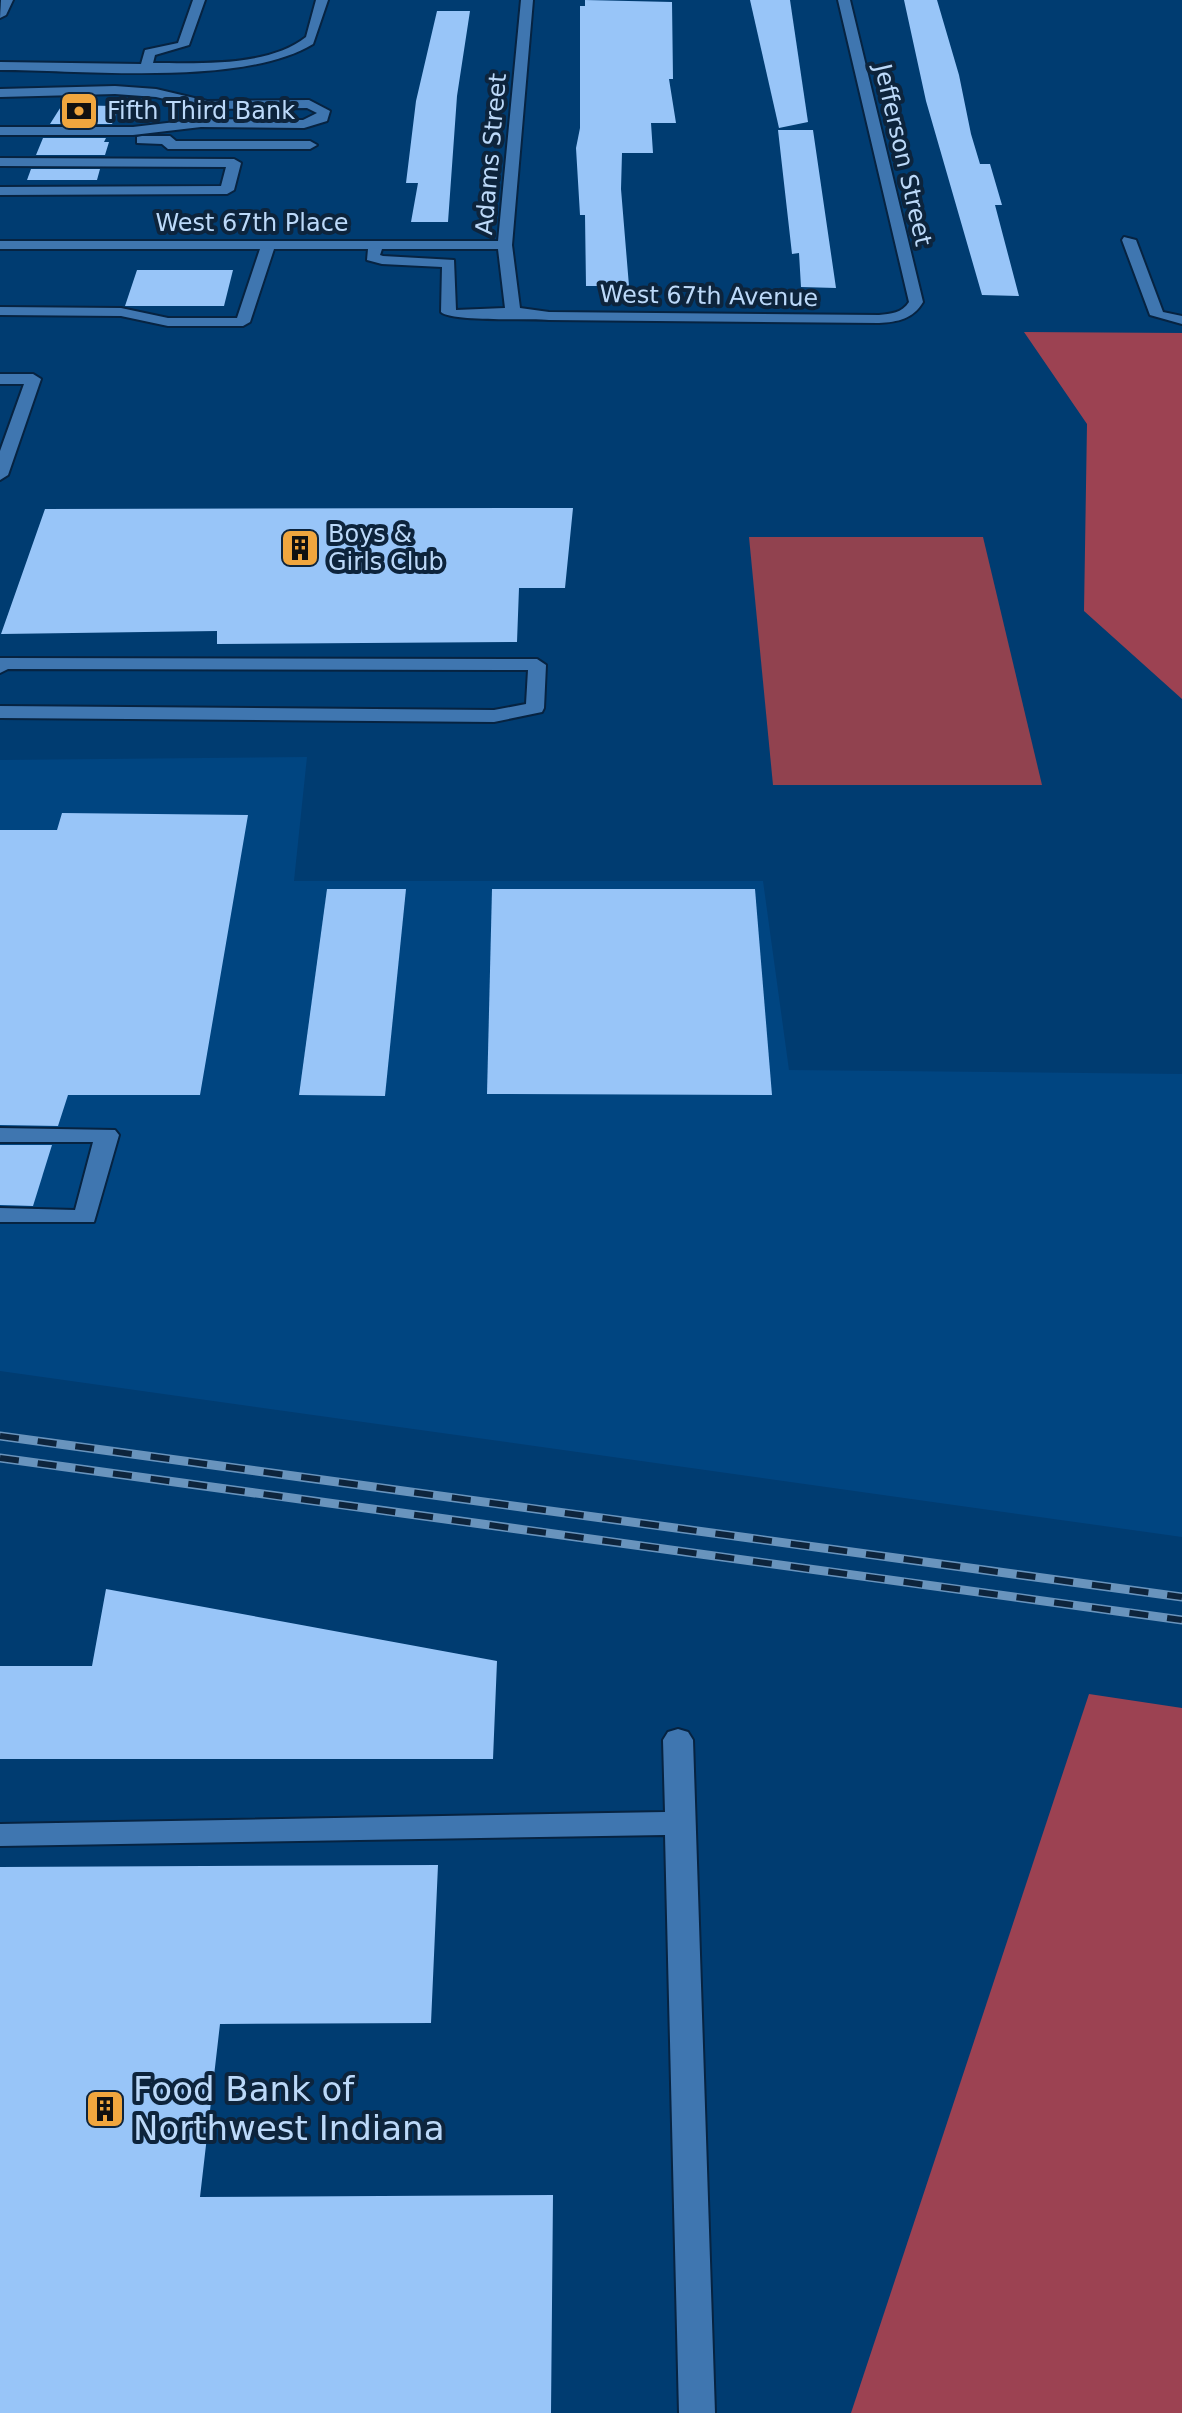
<svg xmlns="http://www.w3.org/2000/svg" width="1182" height="2413" font-family="'DejaVu Sans',sans-serif">
<rect width="100%" height="100%" fill="#003c71"/>
<polygon fill="#004581" points="307,757 294,881 763,881 789,1070 1182,1074 1182,1537 0,1371 0,760"/>
<polygon fill="#91424f" points="749,537 983,537 1042,785 773,785"/>
<g fill="#9c4252">
<polygon points="1024,332 1182,333 1182,699 1084,611 1087,424"/>
<polygon points="1089,1694 1182,1708 1182,2413 851,2413"/>
</g>
<g fill="#98c5f8">
<polygon points="585,0 672,2 673,79 669,79 676,123 651,123 653,153 622,153 621,189 629,286 586,286 585,215 580,215 576,148 580,128 580,6 585,6"/>
<polygon points="750,0 790,0 808,122 779,128"/>
<polygon points="904,0 937,0 959,75 971,134 980,164 990,164 1002,205 995,205 1019,296 982,295 926,101"/>
<polygon points="437,11 470,11 457,96 448,222 411,222 418,183 406,183 416,101"/>
<polygon points="62,105 114,106 111,112 117,112 112,124 50,124"/>
<polygon points="778,130 813,130 836,288 801,287 799,253 792,254"/>
<polygon points="43,138 106,138 104,142 109,142 105,155 36,155"/>
<polygon points="31,169 100,169 97,180 27,180"/>
<polygon points="137,270 233,270 224,306 125,306"/>
<polygon points="573,508 565,588 519,588 517,642 217,644 217,631 1,634 45,509"/>
<polygon points="62,813 248,815 200,1095 68,1095 58,1126 0,1125 0,830 57,830"/>
<polygon points="327,889 406,889 385,1096 299,1095"/>
<polygon points="492,889 755,889 772,1095 487,1094"/>
<polygon points="0,1145 52,1145 33,1206 0,1205"/>
<polygon points="106,1589 497,1661 493,1759 0,1759 0,1666 92,1666"/>
<polygon points="438,1865 431,2023 220,2024 200,2197 553,2195 551,2413 0,2413 0,1867"/>
</g>
<g fill="none" stroke-linecap="round" stroke-linejoin="round">
<g stroke="#062341" stroke-width="4">
<g id="minor">
<polygon points="1,0 13,0 6,15 0,18"/>
<path d="M193,0H205L189,45L155,55L153,63C200,63 268,67 306,37L316,0H328L313,44C242,87 85,70 0,70V62L141,64L145,50L178,43Z"/>
<path d="M521,0H533L512,245L520,308L549,312L879,315C891,314 902,313 909,302L838,0H850L923,302C913,319 898,322 879,323L549,320C527,318 452,322 441,312L442,267L382,264L367,260L368,249H274L250,322L243,326H168L121,316L0,315V307L121,308L168,318H237L260,249H0V241H498ZM382,249H498L505,308L456,310L454,260L383,256L380,255Z"/>
<polygon points="115,86 156,89 207,101 309,100 330,111 327,121 304,128 201,127 133,135 0,135 0,127 133,127 201,119 303,120 317,113 307,108 207,109 156,97 115,94 0,97 0,89"/>
<polygon points="142,136 170,136 176,141 310,141 317,145 310,149 168,149 162,144 137,143 137,137"/>
<polygon points="0,158 234,159 241,163 234,190 227,194 0,195 0,187 221,186 226,167 0,166"/>
<polygon points="1124,237 1136,240 1163,312 1182,316 1182,324 1150,315 1122,240"/>
<polygon points="0,374 33,374 41,379 8,475 0,480 0,451 24,384 0,384"/>
<polygon points="0,658 537,659 546,665 544,708 542,712 494,722 0,718 0,706 494,710 526,704 528,670 8,669 0,673"/>
<polygon points="0,1128 115,1130 119,1135 94,1222 0,1222 0,1208 75,1210 93,1142 0,1142"/>
<polygon points="678,1729 688,1732 693,1740 715,2413 679,2413 665,1835 0,1846 0,1824 665,1812 663,1740 668,1732"/>
</g>
</g>
<use href="#minor" fill="#3f76b0" fill-rule="evenodd"/>
<g stroke="#6994bd" stroke-width="9">
<g id="rail">
<polyline points="0,1436 1182,1597"/>
<polyline points="0,1458 1182,1620"/>
</g>
</g>
<use href="#rail" stroke="#0d243c" stroke-width="6" stroke-dasharray="19" stroke-linecap="butt"/>
</g>
<defs>
<g id="bank-square" transform="scale(2)"><rect x="-9" y="-9" width="18" height="18" rx="4" fill="#f0a63e" stroke="#0d243c"/><path d="M-6-4H6V4H-6ZM0-2.3a2.3 2.3 0 1 0 0 4.6a2.3 2.3 0 1 0 0-4.6Z" fill="#111"/></g>
<g id="building-square" transform="scale(2)"><rect x="-9" y="-9" width="18" height="18" rx="4" fill="#f0a63e" stroke="#0d243c"/><path d="M-4-6H4V6H1V3H-1V6H-4ZM-2.5-4.3h1.7v1.8h-1.7ZM.8-4.3h1.7v1.8H.8ZM-2.5-1h1.7V.8h-1.7ZM.8-1h1.7V.8H.8Z" fill="#111"/></g>
</defs>
<g fill-rule="evenodd">
<use href="#bank-square" x="79" y="111"/>
<use href="#building-square" x="300" y="548"/>
<use href="#building-square" x="105" y="2109"/>
</g>
<g text-anchor="middle" stroke-width="8" stroke-linejoin="round" paint-order="stroke">
<g font-size="24" fill="#bcd9f9" stroke="#0d243c" text-anchor="start">
<text x="107" y="119">Fifth Third Bank</text>
<text x="328" y="542">Boys &amp;<tspan x="328" dy="28">Girls Club</tspan></text>
</g>
<g font-size="24" fill="#bcd9f9" stroke="#0d243c">
<text transform="translate(491 154) rotate(-85)" y="8">Adams Street</text>
<text transform="translate(903 155) rotate(77)" y="8">Jefferson Street</text>
<text x="252" y="231">West 67th Place</text>
<text transform="translate(709 296) rotate(1)" y="8">West 67th Avenue</text>
</g>
<g font-size="34" fill="#bcd9f9" stroke="#0d243c" text-anchor="start">
<text x="133" y="2101">Food Bank of<tspan x="133" dy="39">Northwest Indiana</tspan></text>
</g>
</g>
</svg>
